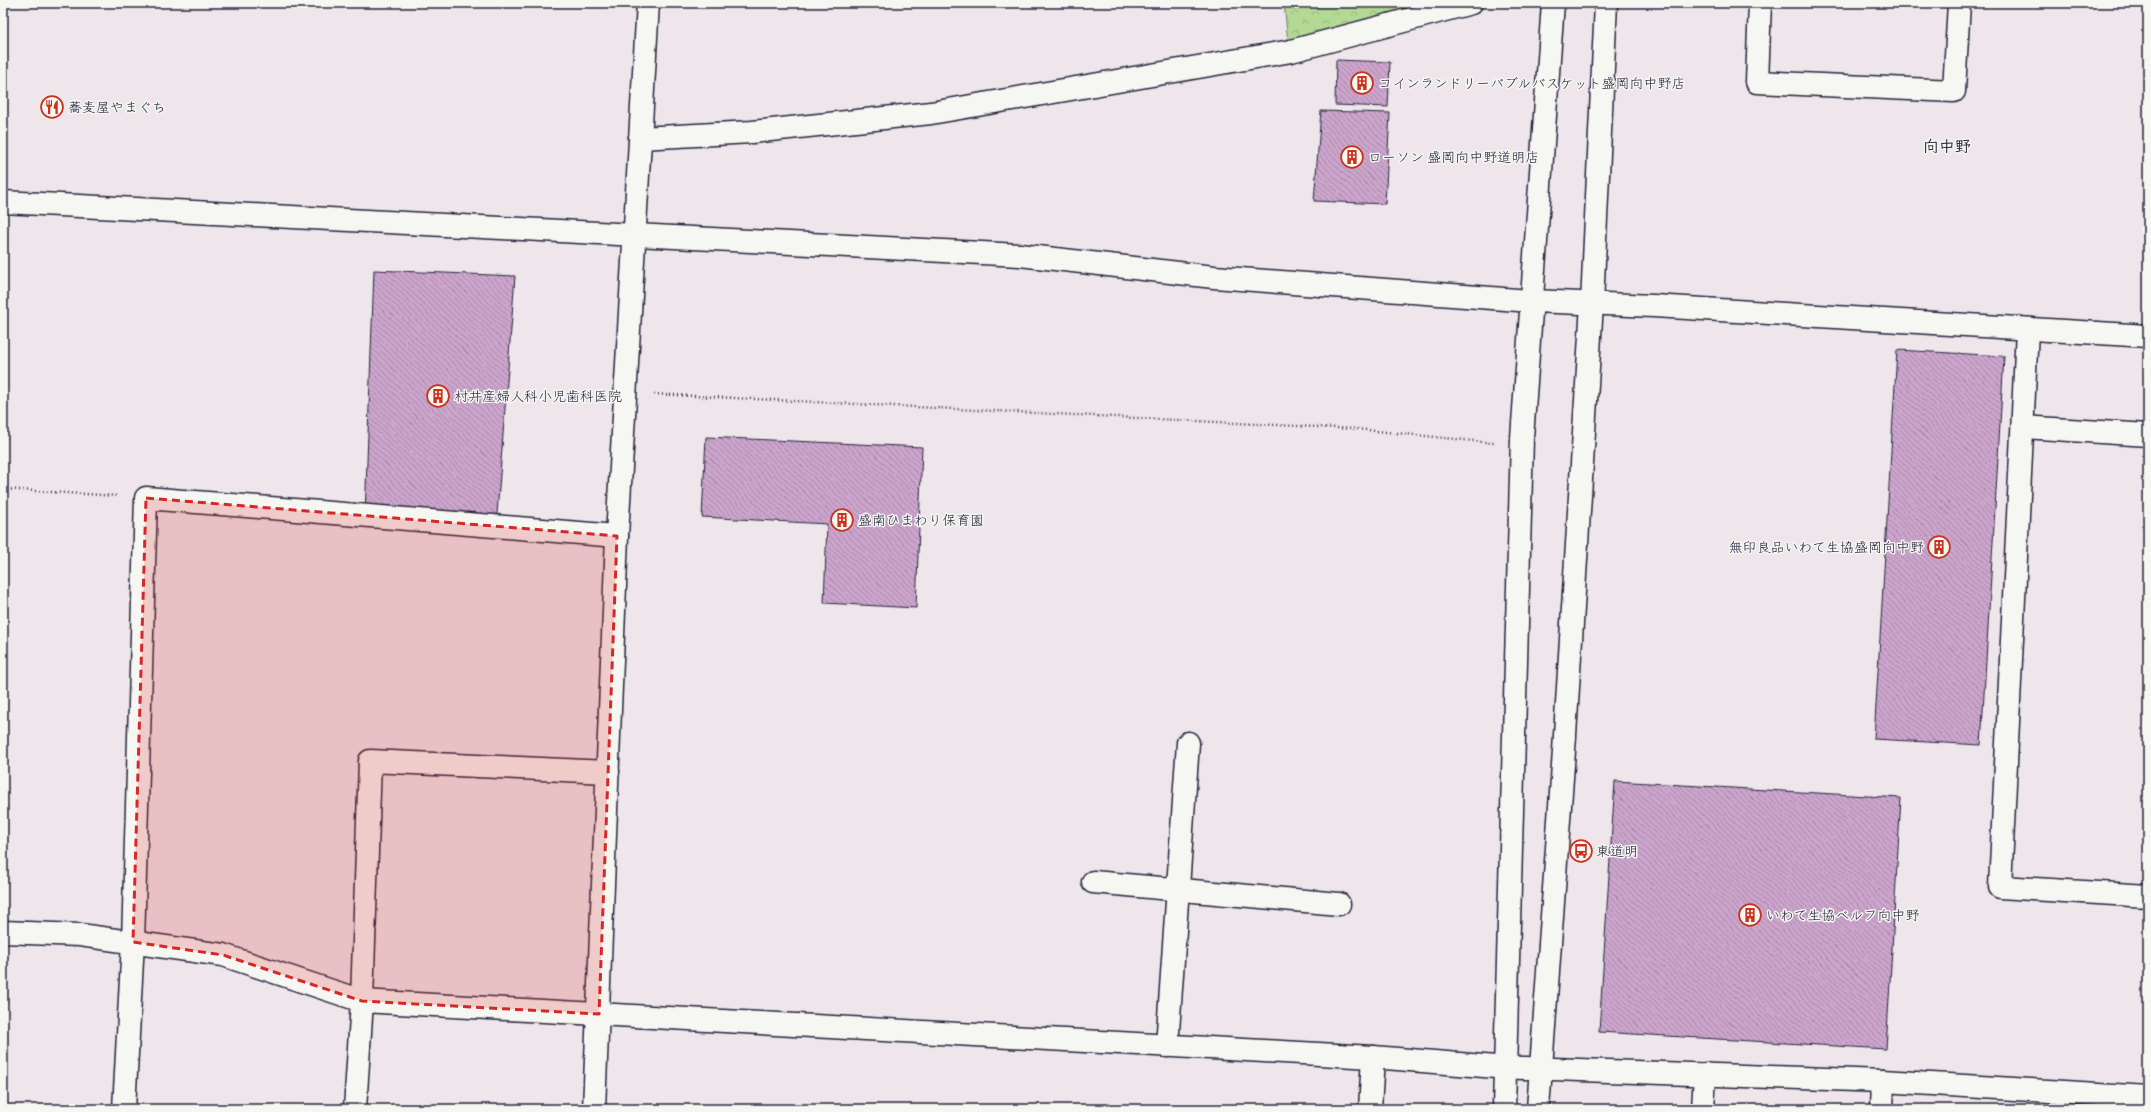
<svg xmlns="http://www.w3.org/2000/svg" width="2151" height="1112" font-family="'Patrick Hand','Klee One',sans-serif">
<defs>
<pattern id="park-crowns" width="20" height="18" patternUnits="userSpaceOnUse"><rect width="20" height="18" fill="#b3d994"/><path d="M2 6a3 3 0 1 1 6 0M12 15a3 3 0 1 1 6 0" fill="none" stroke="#9aba80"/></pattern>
<pattern id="building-back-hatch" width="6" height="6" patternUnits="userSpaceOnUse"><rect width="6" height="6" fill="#cca5cc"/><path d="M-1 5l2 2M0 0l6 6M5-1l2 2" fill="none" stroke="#a586a7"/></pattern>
</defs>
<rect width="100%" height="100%" fill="#eee6ea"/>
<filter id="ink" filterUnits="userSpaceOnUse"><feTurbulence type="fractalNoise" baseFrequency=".025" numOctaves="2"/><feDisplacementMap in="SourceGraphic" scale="8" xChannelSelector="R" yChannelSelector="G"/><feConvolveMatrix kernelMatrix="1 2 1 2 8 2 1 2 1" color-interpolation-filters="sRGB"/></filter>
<g filter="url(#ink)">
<polygon fill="url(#park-crowns)" stroke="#6a7e68" points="1284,3 1443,3 1288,42"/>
<g fill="url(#building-back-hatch)" stroke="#22223b">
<polygon points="1336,60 1390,62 1388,107 1335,105"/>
<polygon points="1321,111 1390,113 1385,204 1314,201"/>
<polygon points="374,270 515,276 496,527 365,516"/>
<polygon points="1897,350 2004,356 1981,745 1874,739"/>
<polygon points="706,437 922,447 916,608 824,603 827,524 702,517"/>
<polygon points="1615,781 1901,798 1886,1049 1599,1032"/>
</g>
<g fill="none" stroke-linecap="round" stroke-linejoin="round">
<g stroke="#22223b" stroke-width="25">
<g id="minor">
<polyline points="1760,3 1757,82 1954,91 1959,3"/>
<polyline points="640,138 752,132 931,113 1291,51 1471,3"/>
<polyline points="2027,330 2000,887 2148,896"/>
<polyline points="2023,427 2148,435"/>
<polyline points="1093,882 1339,904"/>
<polyline points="3,932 80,935 223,955 362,1001 1373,1057 1496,1067 1883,1081 2148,1097"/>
<polyline points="1167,1046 1188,743"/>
<polyline points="124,1109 133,942 146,498 617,536"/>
<polyline points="355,1109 362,1001 370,761 608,772"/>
<polyline points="594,1109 617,536 648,3"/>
<polyline points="1370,1109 1373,1057"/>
<polyline points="1703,1109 1705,1074"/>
<polyline points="1882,1109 1883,1081"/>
</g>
</g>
<g stroke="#22223b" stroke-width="25">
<g id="tertiary">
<polyline points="3,202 1020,255 1214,277 1532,301 1654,306 2148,336"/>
<polyline points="1504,1109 1522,438 1553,3"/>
<polyline points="1538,1109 1564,751 1592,304 1606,3"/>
</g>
</g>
<g stroke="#22223b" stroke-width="2.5" stroke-dasharray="1 3" stroke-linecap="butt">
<polyline points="654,394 1357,429 1494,443"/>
<polyline points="3,489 118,496"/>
</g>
<use href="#minor" stroke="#f6f6f2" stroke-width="22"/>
<use href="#tertiary" stroke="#f6f6f2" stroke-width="22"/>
</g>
</g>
<path fill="#d62828" fill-opacity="0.2" stroke="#d62828" stroke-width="3" stroke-dasharray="8 5" stroke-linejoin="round" d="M146,498L617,536L599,1014L362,1001L223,955L133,942Z"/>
<defs>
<g id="building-ring" transform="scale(1.15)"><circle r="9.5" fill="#f6f6f2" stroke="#c8321e" stroke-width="1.5"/><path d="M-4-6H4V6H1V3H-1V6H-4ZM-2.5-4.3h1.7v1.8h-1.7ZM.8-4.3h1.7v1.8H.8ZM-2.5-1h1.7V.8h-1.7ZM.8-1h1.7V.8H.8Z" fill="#c8321e"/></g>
<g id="restaurant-ring" transform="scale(1.15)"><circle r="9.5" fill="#f6f6f2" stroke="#c8321e" stroke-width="1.5"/><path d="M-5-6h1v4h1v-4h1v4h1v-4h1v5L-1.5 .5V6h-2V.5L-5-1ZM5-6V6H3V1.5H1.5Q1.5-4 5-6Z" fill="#c8321e"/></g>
<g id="bus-ring" transform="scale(1.15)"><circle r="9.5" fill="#f6f6f2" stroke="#c8321e" stroke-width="1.5"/><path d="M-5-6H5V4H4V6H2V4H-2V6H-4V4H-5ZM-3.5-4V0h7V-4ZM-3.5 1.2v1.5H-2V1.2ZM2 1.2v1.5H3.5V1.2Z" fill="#c8321e"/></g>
</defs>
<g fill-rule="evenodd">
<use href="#building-ring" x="1362" y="83"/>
<use href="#restaurant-ring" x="52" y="107"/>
<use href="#building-ring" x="1352" y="157"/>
<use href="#building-ring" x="438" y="396"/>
<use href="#building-ring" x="842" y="520"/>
<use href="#building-ring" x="1939" y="547"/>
<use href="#bus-ring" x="1581" y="851"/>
<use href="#building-ring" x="1750" y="915"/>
</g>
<g text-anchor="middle" stroke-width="3" stroke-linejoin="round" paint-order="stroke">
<g font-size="14" fill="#22223b" stroke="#f6f6f2" text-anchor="start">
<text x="1378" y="88">コインランドリーバブルバスケット盛岡向中野店</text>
<text x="68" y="112">蕎麦屋やまぐち</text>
<text x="1368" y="162">ローソン 盛岡向中野道明店</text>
<text x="454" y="401">村井産婦人科小児歯科医院</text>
<text x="858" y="525">盛南ひまわり保育園</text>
<text x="1924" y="552" text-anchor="end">無印良品いわて生協盛岡向中野</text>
<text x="1596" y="856">東道明</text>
<text x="1766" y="920">いわて生協ベルフ向中野</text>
</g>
<g font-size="16" font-weight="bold" fill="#22223b" stroke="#f6f6f2">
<text x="1947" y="152">向中野</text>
</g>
</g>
<rect width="2151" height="1112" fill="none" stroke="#f6f6f2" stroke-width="16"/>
<rect x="8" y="8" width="2135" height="1096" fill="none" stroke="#22223b" stroke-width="1.5" filter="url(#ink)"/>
</svg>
